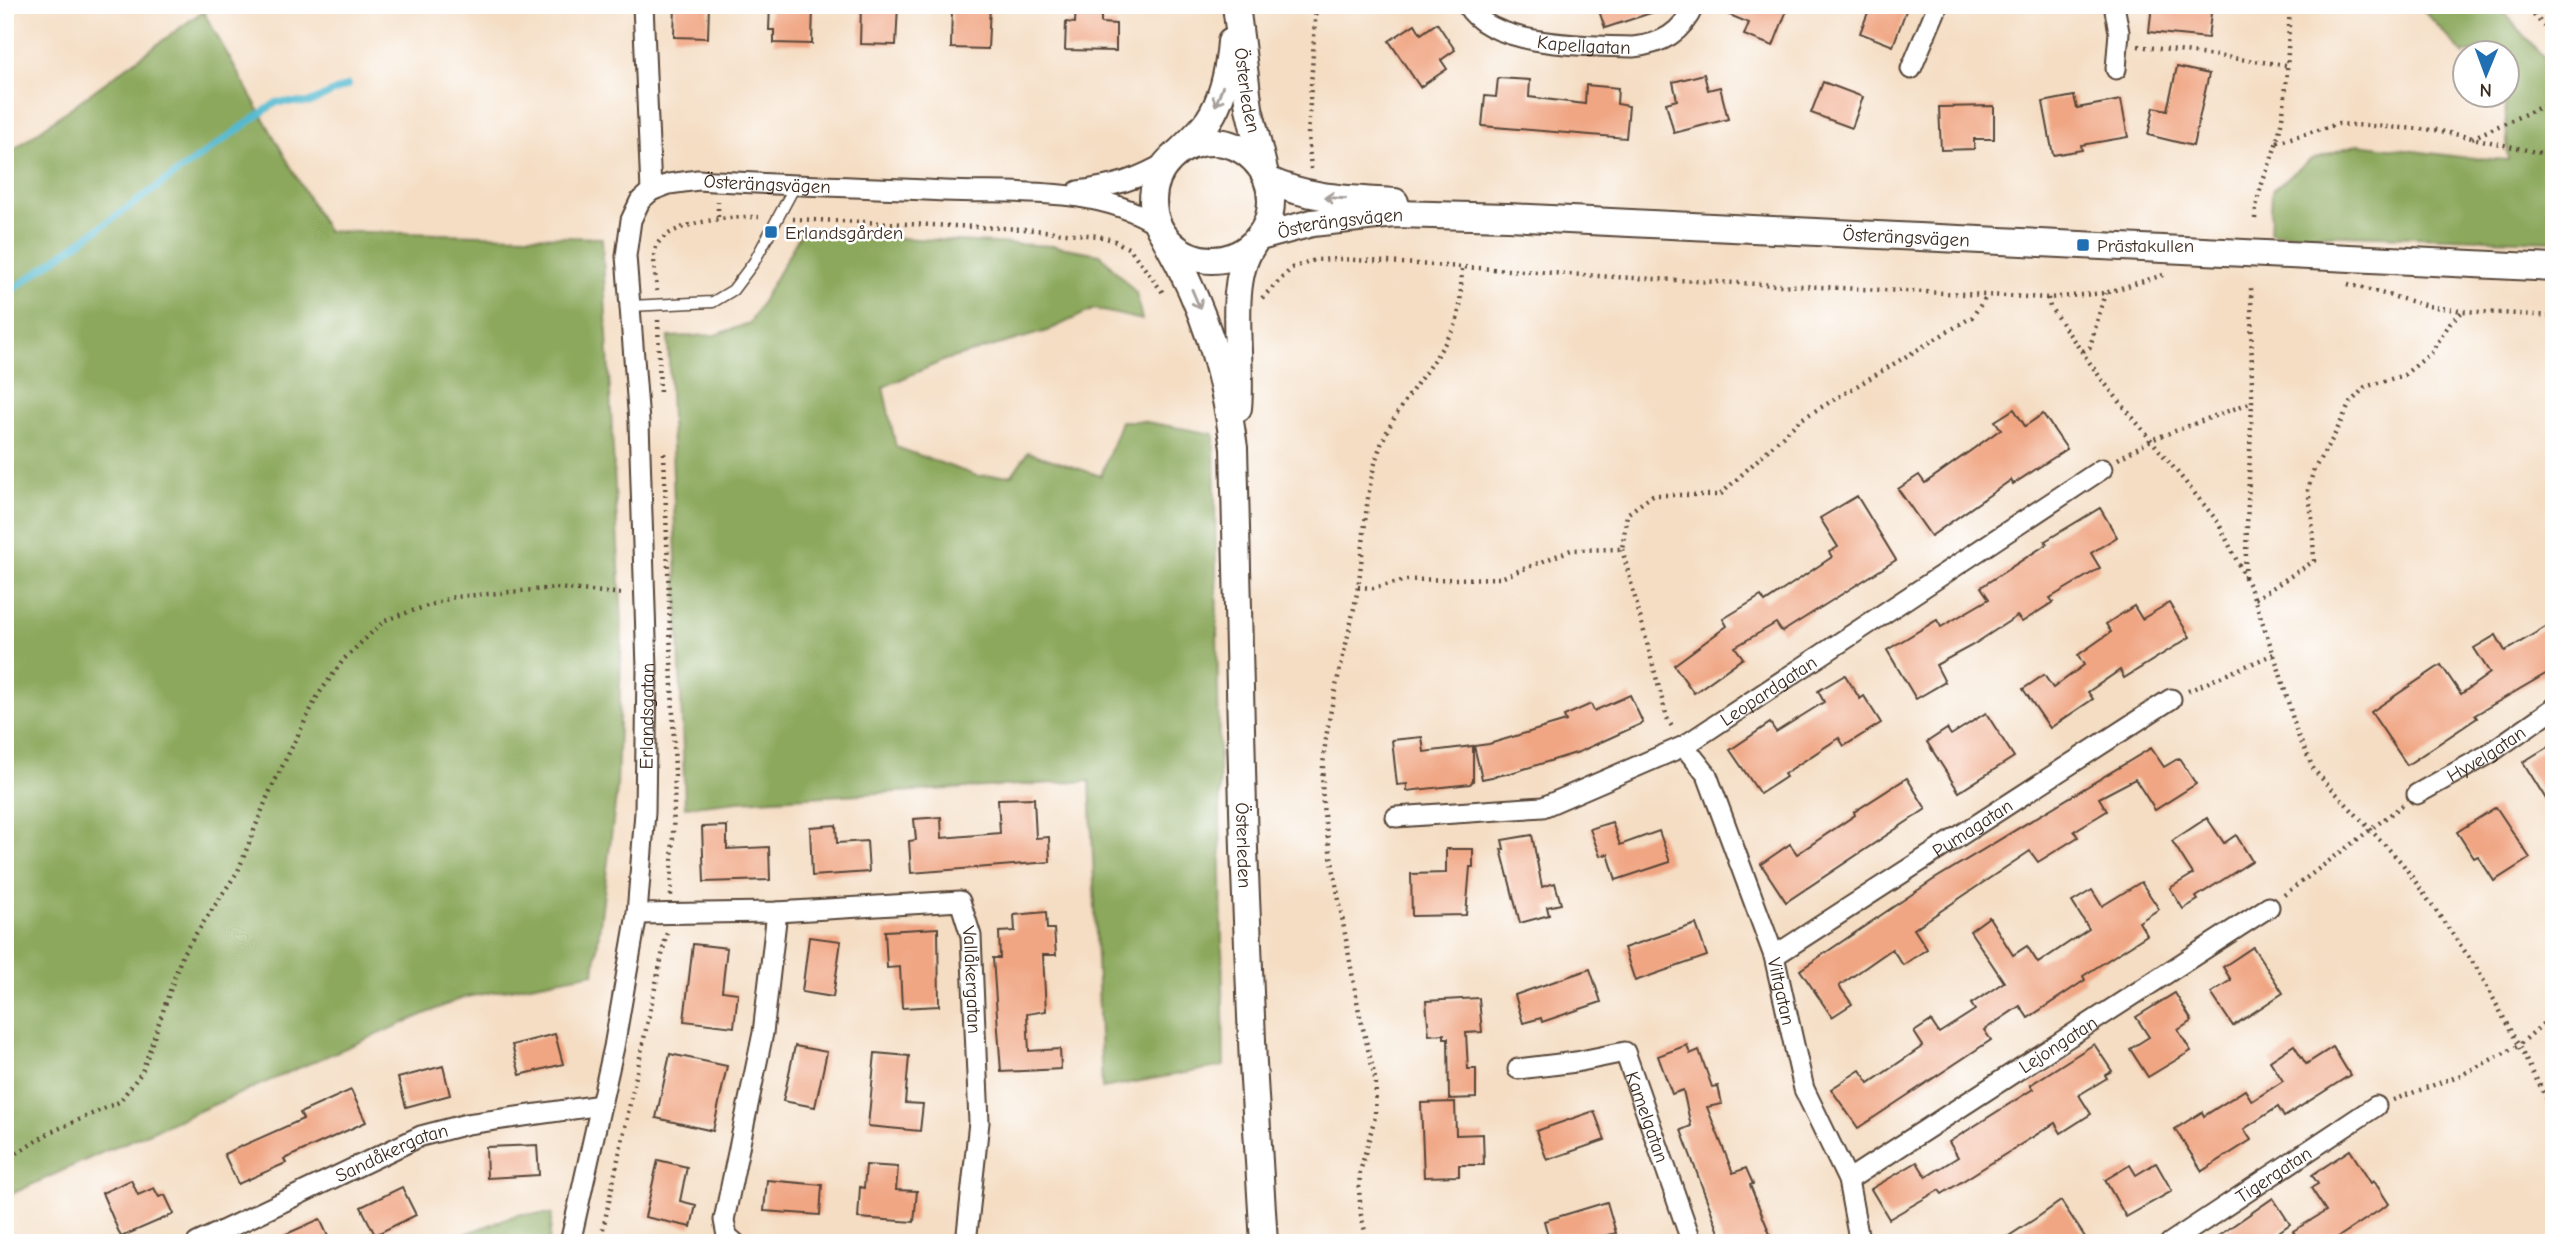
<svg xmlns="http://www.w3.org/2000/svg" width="2559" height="1248" font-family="'Comic Neue',sans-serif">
<rect width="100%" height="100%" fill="#fff"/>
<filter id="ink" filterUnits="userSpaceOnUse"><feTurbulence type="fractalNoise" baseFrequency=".0143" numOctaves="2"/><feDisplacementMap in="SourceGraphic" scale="14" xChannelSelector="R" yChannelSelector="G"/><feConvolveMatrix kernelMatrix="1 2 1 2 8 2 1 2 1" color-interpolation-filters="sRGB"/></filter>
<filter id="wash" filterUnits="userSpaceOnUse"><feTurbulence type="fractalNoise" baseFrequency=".00686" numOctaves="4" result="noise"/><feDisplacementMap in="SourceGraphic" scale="28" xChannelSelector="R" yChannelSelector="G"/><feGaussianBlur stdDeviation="1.57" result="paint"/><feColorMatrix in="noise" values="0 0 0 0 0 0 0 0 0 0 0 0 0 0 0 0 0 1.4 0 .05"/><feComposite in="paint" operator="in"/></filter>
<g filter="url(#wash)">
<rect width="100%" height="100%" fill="#f4ddc3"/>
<g fill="#8ba85b" stroke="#63693c" stroke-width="2">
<polygon points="2419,5 2497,5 2554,70 2554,241 2270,233 2272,190 2310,160 2358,144 2461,157 2508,160 2505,99 2501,95 2506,94 2506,52 2464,52 2464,55"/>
<polygon points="203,11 327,231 602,238 622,622 617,789 594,973 462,998 101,1153 5,1197 5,156"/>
<polygon points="801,233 1054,246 1100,254 1136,293 1142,320 1094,309 1047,331 945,360 883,387 896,447 977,476 1012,475 1028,452 1101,476 1121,421 1141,421 1214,434 1224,1066 1102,1088 1090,781 738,801 685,807 668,337 715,335 750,323"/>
<polygon points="519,1214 552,1214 549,1243 440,1243"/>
</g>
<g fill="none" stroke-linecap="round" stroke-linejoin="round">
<polyline stroke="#52b9d0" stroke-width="7" points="5,295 277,102 309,103 348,85"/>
</g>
<g id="blocks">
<g fill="#f0a683">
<polygon points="675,5 709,5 708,38 674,37"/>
<polygon points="770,5 813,5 812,44 774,43 774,30 769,30"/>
<polygon points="861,5 898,5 896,45 860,44"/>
<polygon points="952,5 990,5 988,49 951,48"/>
<polygon points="1076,5 1101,5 1101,23 1116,24 1116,51 1065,50 1066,22 1075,23"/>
<polygon points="1597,5 1662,5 1663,9 1605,28"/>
<polygon points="1706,5 1789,5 1773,46 1744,35 1749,23"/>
<polygon points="1871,5 1908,5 1893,46 1860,33"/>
<polygon points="2152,5 2212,5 2208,38 2149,32"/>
<polygon points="1437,23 1455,50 1441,60 1447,69 1420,87 1389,41 1415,24 1421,34"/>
<polygon points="2177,67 2209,74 2193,146 2148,135 2154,107 2167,110"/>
<polygon points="1704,74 1708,90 1720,87 1728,119 1674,133 1666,103 1677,100 1673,82"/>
<polygon points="1498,78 1530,80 1529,97 1585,104 1586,85 1618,88 1617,104 1629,106 1626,138 1482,126 1485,96 1496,97"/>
<polygon points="1823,82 1863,97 1852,128 1811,113"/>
<polygon points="2074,96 2077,108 2121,100 2128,137 2081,145 2082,150 2053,155 2043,102"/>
<polygon points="1994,106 1994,139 1974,139 1974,149 1941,150 1939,107"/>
<polygon points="2014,409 2025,426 2043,414 2067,449 2013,484 2011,480 1931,536 1898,489 1919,475 1925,483 2001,429 1995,421"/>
<polygon points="1857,496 1896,560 1782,632 1776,623 1735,647 1743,658 1694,693 1674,665 1727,626 1723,619 1761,596 1765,602 1832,557 1829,552 1838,547 1820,518"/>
<polygon points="2100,508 2117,537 2091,553 2100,568 2050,598 2053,602 2022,622 2017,616 1973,645 1936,665 1945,682 1916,699 1887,650 1937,620 1941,627 1989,599 1981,587 2047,544 2045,541"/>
<polygon points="2169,603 2190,637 2124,678 2120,670 2088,692 2093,699 2050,728 2023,689 2044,675 2053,688 2084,665 2078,655 2111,632 2106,624 2134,606 2142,619"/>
<polygon points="2554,622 2554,669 2475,715 2477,718 2407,765 2371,712 2441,665 2461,694 2490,673 2474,648 2496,635 2505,651"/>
<polygon points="1845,675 1860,699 1864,696 1881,723 1844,746 1839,738 1784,774 1786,777 1760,794 1730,750 1770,723 1776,732 1824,702 1818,691"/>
<polygon points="1630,695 1643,723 1579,752 1511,773 1482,779 1474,746 1489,744 1566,721 1564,716 1591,704 1594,711"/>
<polygon points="1986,713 2014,757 1959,792 1927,742 1947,729 1951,735"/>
<polygon points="1422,737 1424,752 1473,746 1473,781 1470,784 1407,791 1407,784 1397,785 1392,740"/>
<polygon points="2554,743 2554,812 2523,762"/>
<polygon points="2151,748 2164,767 2179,758 2196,784 2155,810 2135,779 2099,798 2107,811 2074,831 2078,837 2038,862 2030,851 1914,929 1927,949 1903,965 1892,949 1839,986 1852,1004 1832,1017 1800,970 1933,880"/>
<polygon points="1907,778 1926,809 1786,902 1761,864 1790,844 1797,854 1855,815 1854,812"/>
<polygon points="1034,798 1036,838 1049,837 1050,862 911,873 909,841 916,840 914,819 941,817 942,838 1000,833 998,799"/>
<polygon points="2496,807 2530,858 2494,881 2478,856 2474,858 2457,832"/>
<polygon points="2207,818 2224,843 2236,835 2252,861 2196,897 2198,900 2183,909 2170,888 2193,874 2172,841"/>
<polygon points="1612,822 1620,845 1659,831 1670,862 1616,880 1608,854 1600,856 1590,829"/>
<polygon points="836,825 837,843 867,841 869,872 812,876 810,827"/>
<polygon points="727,826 727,849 769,847 770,880 704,882 702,827"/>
<polygon points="1532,835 1542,887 1555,883 1561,904 1547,907 1549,915 1520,923 1501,849 1504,849 1502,840"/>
<polygon points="1446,849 1473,849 1473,867 1470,867 1466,915 1412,916 1411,874 1446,873"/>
<polygon points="2141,882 2159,909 2139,922 2147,935 2083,976 2085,980 2028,1018 2020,1006 1984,1030 1991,1040 1858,1128 1831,1089 1860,1070 1869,1083 1923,1046 1914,1032 1931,1021 1939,1033 1975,1010 1971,1004 2004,982 1970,931 1989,917 2013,955 2027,946 2038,963 2089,929 2072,902 2092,890 2102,906"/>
<polygon points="1046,912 1047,929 1054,929 1056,955 1043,955 1046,1011 1027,1014 1029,1051 1060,1049 1061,1069 1001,1072 993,958 1000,958 999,932 1015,931 1014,915"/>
<polygon points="1696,924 1707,956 1635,981 1624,948"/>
<polygon points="938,928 939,1006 902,1008 900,967 887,968 885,931"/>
<polygon points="809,937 841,941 833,997 802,992"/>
<polygon points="693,944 727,948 722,991 738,993 734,1027 684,1021"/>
<polygon points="2253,947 2283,993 2233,1026 2211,993 2231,980 2223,967"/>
<polygon points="1590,969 1601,1002 1542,1022 1541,1018 1523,1023 1515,995"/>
<polygon points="2175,993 2192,1021 2178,1030 2191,1051 2148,1077 2130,1049 2149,1037 2136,1017"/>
<polygon points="1479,998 1482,1032 1466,1033 1468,1069 1476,1069 1476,1098 1449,1099 1448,1038 1444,1038 1444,1034 1429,1035 1426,1001"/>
<polygon points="555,1034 563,1064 520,1075 512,1045"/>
<polygon points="2094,1044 2112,1071 2105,1075 2107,1078 2079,1095 2091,1114 2061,1133 2055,1123 1942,1194 1939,1190 1889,1219 1871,1189 1917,1162 1926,1177 1958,1157 1949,1142 2033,1089 2030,1085"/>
<polygon points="1687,1045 1690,1054 1699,1050 1712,1087 1718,1086 1722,1104 1707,1107 1733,1173 1746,1168 1753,1184 1750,1185 1772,1239 1762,1243 1723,1243 1681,1130 1691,1126 1683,1090 1672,1094 1658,1056"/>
<polygon points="2294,1045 2306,1064 2333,1047 2350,1075 2284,1117 2278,1107 2244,1129 2251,1140 2202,1171 2175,1129 2202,1112 2204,1116 2245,1090 2252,1101 2283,1081 2270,1061"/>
<polygon points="795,1046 827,1052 815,1107 783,1101"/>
<polygon points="875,1053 909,1056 905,1103 923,1104 920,1131 868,1126"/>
<polygon points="670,1054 727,1066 713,1131 656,1118"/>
<polygon points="443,1066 450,1095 406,1107 398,1078"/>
<polygon points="351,1090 366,1122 284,1159 286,1163 238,1184 224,1154 303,1119 300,1113"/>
<polygon points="1455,1102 1456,1135 1483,1134 1484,1165 1459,1165 1459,1176 1424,1177 1421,1103"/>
<polygon points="1594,1111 1605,1140 1547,1160 1536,1131"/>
<polygon points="537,1145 539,1175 487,1178 486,1147"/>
<polygon points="2350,1150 2371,1183 2374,1181 2389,1204 2329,1243 2300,1243 2293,1231 2326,1211 2311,1188 2318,1184 2312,1175"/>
<polygon points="658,1160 687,1167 680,1201 696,1205 691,1227 645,1217"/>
<polygon points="2156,1163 2172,1191 2126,1217 2105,1180 2130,1165 2136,1175"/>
<polygon points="866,1165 898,1167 896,1190 917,1191 914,1222 858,1218 860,1187 864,1188"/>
<polygon points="131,1180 138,1195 154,1188 159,1197 165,1195 174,1214 121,1237 102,1193"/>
<polygon points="767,1180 822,1185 820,1215 764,1211"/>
<polygon points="402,1187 416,1215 375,1235 361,1207"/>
<polygon points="2273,1198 2290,1224 2263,1243 2208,1243"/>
<polygon points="2061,1201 2089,1243 1998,1243 2038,1217"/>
<polygon points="1607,1202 1616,1233 1582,1243 1550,1243 1544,1221"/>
<polygon points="320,1219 331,1243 266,1243"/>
</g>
</g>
</g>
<g filter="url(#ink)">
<use href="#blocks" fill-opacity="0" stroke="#574537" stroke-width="2"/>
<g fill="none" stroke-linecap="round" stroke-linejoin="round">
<g stroke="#574537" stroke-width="13">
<polyline id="lane" points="630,306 713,302 733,290 754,262 796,184"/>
</g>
<g stroke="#574537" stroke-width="23">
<g id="street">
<polyline points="643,5 651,191"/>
<path id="s1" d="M1467,5C1490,47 1590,46 1633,47C1662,44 1682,33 1694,5"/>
<polyline points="2114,5 2119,32 2116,69"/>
<polyline points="1911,69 1938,5"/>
<path d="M1078,191C1115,186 1137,180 1169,161"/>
<path id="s2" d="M1684,746L1707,775L1774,956L1804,1089L1848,1180L1858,1234L1862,1243"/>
<path id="s3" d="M2417,794L2487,755L2554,708"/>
<path id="s4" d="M1396,817L1543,807L1684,746L2102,469"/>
<path id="s5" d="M637,914L777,912L960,901L971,936L979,1122L966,1243"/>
<path id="s6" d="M1774,956L2171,699"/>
<path id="s7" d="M1518,1069L1576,1062L1625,1052L1692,1243"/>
<path id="s8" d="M1848,1180L2269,907"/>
<path id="s9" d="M197,1243L421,1136L467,1124L601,1105"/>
<path id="s10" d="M570,1243L614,1047L637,914L645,812L647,669L639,422L626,256L631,220L640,201L651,191L669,184L698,180C780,185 862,187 944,191C1015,194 1097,185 1158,225"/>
<polyline points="735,1243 727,1236 724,1220 763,1033 777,912"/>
<path id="s11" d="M2170,1243L2376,1106"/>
</g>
</g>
<g stroke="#574537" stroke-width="30">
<g id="secondary">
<path id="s12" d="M1236,5L1249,108L1264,170"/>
<circle cx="1212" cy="201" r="59"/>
<path d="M1181,150C1190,141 1200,132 1208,121C1223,99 1229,68 1231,42"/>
<path d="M1268,180C1308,199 1351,199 1395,202"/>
<path id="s13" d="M1260,237L1312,223L1395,214L1508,217L2554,268"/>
<path id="s14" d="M1165,238C1205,309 1223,367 1234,448L1244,849L1253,1064L1264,1243"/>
<path d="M1238,408C1243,360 1226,284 1252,246"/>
</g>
</g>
<g stroke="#574537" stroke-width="4.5" stroke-dasharray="2 5" stroke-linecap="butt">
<polyline points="2524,5 2554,36"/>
<polyline points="2138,46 2286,65"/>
<polyline points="2472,138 2554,101"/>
<polyline points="2277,142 2338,124 2436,130 2554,156"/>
<polyline points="1311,169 1308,135 1316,5"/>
<polyline points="718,201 718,218"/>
<polyline points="793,219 1024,229 1098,236 1113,240 1130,249 1164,294"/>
<path d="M2255,219C2257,187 2269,170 2277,141C2289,97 2287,50 2290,5"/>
<polyline points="2348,284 2428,306 2463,311 2554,316"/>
<path d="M657,291C656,277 650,253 659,242C676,221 734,216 759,217"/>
<polyline points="1262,298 1292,268 1315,260 1341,259 1614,277 2048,298 2105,293 2163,275"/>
<polyline points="2048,298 2050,307 2102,380 2218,522 2252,592 2279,670 2297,733 2314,770 2402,863 2478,970 2554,1112"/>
<polyline points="658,320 660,395"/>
<polyline points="2083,351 2090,347 2105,293"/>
<polyline points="664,453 675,773 671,896"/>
<polyline points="2118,459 2151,440 2252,402"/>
<polyline points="1622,549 1667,718 1674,730"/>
<polyline points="2245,577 2252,402 2251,284"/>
<polyline points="1358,587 1373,588 1407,580 1501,578 1571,550 1622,549 1627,514 1653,495 1720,495 1800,420 1972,317 1987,296"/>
<polyline points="2255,599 2314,561 2312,517 2308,490 2314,469 2333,438 2350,403 2365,387 2404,375 2431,353 2450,323 2462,312"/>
<polyline points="2188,691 2274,654"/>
<polyline points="2284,895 2403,805"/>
<polyline points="2393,1100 2461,1075 2518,1046 2554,1014"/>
<polyline points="5,1161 49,1133 119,1102 142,1072 183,953 238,871 268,795 318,695 344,659 385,620 454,597 556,588 626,594"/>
<polyline points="600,1243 667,932"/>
<path d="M1368,1243L1361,1215L1359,1189L1360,1172L1375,1117L1376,1082L1359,1012L1325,822C1313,744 1345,664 1358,587C1365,542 1364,494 1379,450C1394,407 1435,365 1456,324L1460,307L1462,268"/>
</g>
<use href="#lane" stroke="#fff" stroke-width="10"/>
<use href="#street" stroke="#fff" stroke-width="19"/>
<use href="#secondary" stroke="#fff" stroke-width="26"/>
</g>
<defs><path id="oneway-shaft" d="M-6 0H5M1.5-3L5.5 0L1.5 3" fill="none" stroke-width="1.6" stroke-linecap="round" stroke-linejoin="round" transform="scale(1.75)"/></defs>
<g stroke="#a79f9a">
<use href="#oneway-shaft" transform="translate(1219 96) rotate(110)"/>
<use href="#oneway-shaft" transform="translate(1335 198) rotate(-176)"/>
<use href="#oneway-shaft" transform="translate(1196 299) rotate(67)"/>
</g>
</g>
<g fill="#1f6fb2" stroke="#fff" stroke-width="2.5">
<rect x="764" y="225" width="14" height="14" rx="3.5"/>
<rect x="2076" y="238" width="14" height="14" rx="3.5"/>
</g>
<g text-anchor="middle" stroke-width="5" stroke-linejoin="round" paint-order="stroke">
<g font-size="19" fill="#3b2a1e" stroke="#fff">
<text dy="7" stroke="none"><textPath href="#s1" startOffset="128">Kapellgatan</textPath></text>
<text dy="7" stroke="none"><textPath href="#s12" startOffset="86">Österleden</textPath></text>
<text dy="7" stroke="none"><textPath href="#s10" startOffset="1185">Österängsvägen</textPath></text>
<text dy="7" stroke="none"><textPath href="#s13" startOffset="82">Österängsvägen</textPath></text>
<text dy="7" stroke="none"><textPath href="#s13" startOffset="649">Österängsvägen</textPath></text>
<text dy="7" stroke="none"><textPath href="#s4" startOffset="402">Leopardgatan</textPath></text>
<text dy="7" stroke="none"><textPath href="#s10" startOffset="534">Erlandsgatan</textPath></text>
<text dy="7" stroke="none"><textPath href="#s3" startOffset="80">Hyvelgatan</textPath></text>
<text dy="7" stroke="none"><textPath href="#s6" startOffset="236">Pumagatan</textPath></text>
<text dy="7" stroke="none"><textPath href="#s14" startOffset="620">Österleden</textPath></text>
<text dy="7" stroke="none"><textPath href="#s5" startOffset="404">Vallåkergatan</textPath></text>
<text dy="7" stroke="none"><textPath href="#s2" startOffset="266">Viltgatan</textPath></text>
<text dy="7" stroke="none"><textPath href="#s8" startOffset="250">Lejongatan</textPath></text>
<text dy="7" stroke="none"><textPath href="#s7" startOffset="177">Kamelgatan</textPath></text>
<text dy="7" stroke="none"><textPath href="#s9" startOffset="215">Sandåkergatan</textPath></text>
<text dy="7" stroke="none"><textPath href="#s11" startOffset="124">Tigergatan</textPath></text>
</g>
<g font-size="19" fill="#3b2a1e" stroke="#fff" text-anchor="start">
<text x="785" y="239">Erlandsgården</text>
<text x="2097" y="252">Prästakullen</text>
</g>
</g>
<rect width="2559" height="1248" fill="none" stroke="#fff" stroke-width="28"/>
<g transform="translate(2486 74) rotate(181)"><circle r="33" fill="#ffffff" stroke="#b1aaa5" stroke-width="2"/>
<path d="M0-5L12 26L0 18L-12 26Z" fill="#1f6fb2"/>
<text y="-10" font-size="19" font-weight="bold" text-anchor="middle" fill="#3b2a1e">N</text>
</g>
</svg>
